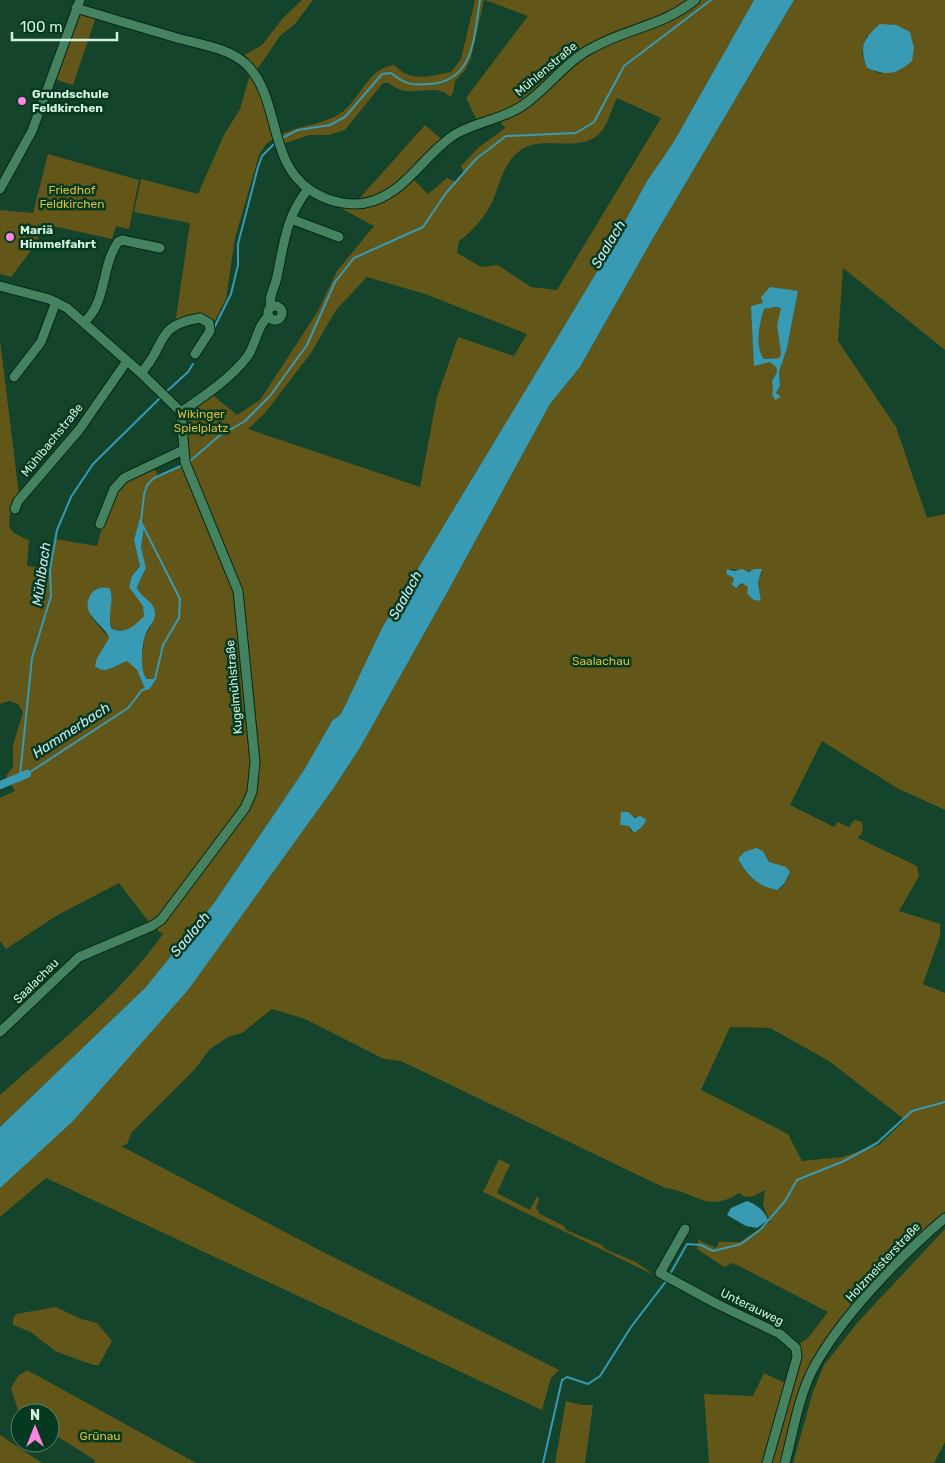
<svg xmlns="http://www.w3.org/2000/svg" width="945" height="1463" font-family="Rubik,sans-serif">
<rect width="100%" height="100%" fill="#14442b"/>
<g fill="#635619" fill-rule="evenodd">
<path d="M302,0H313L295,24L280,36L254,74L277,136C296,126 321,125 338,115C361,101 365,69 394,65C412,83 428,76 451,72L461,59L475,0H484L471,58L465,70L455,81L453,93L450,97C435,80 409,102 389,83H383L345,130L329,135H310L279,145L276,137L266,144L259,155L235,238L226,299L213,324L204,319L175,324L190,223L134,212L141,179L198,194L224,135L240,109L251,71L239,58L262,45L283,18Z"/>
<path d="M485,0H754L673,143L647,181L601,265L382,628L341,714L332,721L304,770L214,903L145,988L0,1127V1095C57,1044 119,996 163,934L152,926L119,883L56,916L6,949L0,941V798L15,791L6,776L13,767V745L23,712L18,704L9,701L0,704V340L19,495L12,501C9,527 3,530 29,540L27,566L50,569L55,539L97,546L110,499L114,489L152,463L158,476L190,462L184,457L181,412L209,392L237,415L260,400L318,311L337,271L374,226L337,206L358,200L425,125L445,142L410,176L428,194L447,178L456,182L464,173L461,166L478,148L505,128L497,118L479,124L466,98L528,16ZM617,98L661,118L557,290L531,287L498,265L481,267L457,253L459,241C473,231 486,216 493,200C500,184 503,165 517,153C539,132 580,155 600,133C608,125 612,108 617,98ZM367,277L425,294L527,334L514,356L458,337L437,397L420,487L248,429L265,413L311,353L336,310ZM140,519L144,527L141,547L146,568L137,587L138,592L153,606L151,626L145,636L141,662L144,676L147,679L145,689L137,670L132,664L125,660L115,667L108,670L97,658L109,638L91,617L89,601L96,589L112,594L109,615L112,629C125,634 143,625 145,611L132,576L140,565L134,540Z"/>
<path d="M794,0H945V350L843,268L838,341L896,427L927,518L945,514V810L897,788L822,741L790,805L834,827L838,822L849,827L854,820L862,822L863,831L858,838L917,866L919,876L899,911L940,924V936L923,984L945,993V1212L932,1222L859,1297L808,1369L801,1387L780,1463H772L801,1357L802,1351L799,1344L808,1338L828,1312L733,1263L724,1267L697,1249L698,1240L716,1248L719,1242H740L770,1222L763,1205L765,1190C756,1195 749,1201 739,1193C706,1214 698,1192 665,1188L401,1061L384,1059L305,1019L272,1009L242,1033L228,1037L210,1049L195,1069L132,1132L127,1144L121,1146L325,1253L559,1370L551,1378L542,1410L46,1178L0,1217V1186L224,939L333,789L361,746L448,591L550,404L580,367L652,240ZM867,35L882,74L867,68L862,52ZM798,291L787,348L779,372L780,386L776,393L772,381L777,372L776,367L770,362L762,364L751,306L760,305ZM727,569L762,572L758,583L761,601L754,600L747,594L749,587L742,583L739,587L734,578L726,574ZM624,812L645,821L639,830L632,832L629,826L620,825ZM744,852L766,856L769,862L788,869L789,875L784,885L777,890C759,887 746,875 738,859ZM730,1027L770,1028L829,1061L905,1120L879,1145L842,1157L802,1161L788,1134L701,1090Z"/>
<polygon points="76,8 97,14 73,85 51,78"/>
<polygon points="48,154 139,180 129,229 116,226 112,239 44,224 36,244 11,277 0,274 0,210 33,213"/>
<path d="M775,307L781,308L777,325L781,354L779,358L763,359C754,346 760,323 764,309Z"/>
<polygon points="499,1159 510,1165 497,1193 530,1210 537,1196 539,1199 536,1208 540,1214 564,1226 566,1230 602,1245 605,1249 636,1262 654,1275 483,1192"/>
<polygon points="945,1229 945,1442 934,1463 793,1463 813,1392 824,1365 858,1322"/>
<polygon points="56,1307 81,1319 97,1323 112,1341 99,1365 93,1365 55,1351 31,1332 13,1325 13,1319 16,1314"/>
<polygon points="27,1370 196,1463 94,1463 95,1460 50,1432 50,1413 19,1413 11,1388 18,1376"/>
<polygon points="764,1373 785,1383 763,1463 709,1463 704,1394 753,1396"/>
<polygon points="566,1401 582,1405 593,1405 585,1463 555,1463"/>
<polygon points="0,1435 42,1463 0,1463"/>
</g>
<g fill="#389bb3" fill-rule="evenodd">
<polygon points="754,0 794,0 652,240 580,367 550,404 448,591 361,746 333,789 188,990 73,1121 0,1188 0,1127 145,988 214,903 304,770 332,721 341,714 382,628 601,265 647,181 673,143"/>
<path d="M880,24L896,25L910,32L914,48L912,61C895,75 888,76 867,68C859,46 863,39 880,24Z"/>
<path d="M770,287L798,291L787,348L779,372L780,386L776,393L781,397L775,400L772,394L773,389L772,381L777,372L776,367L770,362L754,366L751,306L763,303L761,297ZM775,307L781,308L777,325L781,354L779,358L764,359C754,347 760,322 764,309Z"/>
<path d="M140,518L144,527L141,547L146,568L137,587C140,598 154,600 155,612C156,621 149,626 146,633C142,643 139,671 147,679H155L149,688L145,689L137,670L127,661C117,664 106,676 95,666L97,658L109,638C105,624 78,615 91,594C95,588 102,587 109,588C116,597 106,616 112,629C127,634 134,626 144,616L143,606L129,587L132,576L140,566L134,540Z"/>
<polygon points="727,569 734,571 742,569 749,572 754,569 762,569 758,583 761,601 754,600 747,594 748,587 742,583 736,588 732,585 734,578 726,574"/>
<path d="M621,812H628L635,818L640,816L646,819C644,826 639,830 634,833L629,826L620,825Z"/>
<path d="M756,848L763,851L769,862L786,867L790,872L784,884L777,890C758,887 747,875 738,859L744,852Z"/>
<path d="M747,1201C757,1205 764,1210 768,1220L757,1228L746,1226L727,1215L731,1208Z"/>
</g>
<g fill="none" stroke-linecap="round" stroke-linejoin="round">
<g stroke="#389bb3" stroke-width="2">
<path d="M280,139L298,130L330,125L345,117L382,74L391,73C406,85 411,85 430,84C475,81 474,35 480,0"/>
<polyline points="214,328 231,294 238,265 238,244 258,167 262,156 276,142"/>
<polyline points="166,392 188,372 193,364"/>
<polyline points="190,461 219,436 245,421 270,396 307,345 335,282 354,258 423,227 446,193 476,159 506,136 576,133 594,122 624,66 711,0"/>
<polyline points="27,774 128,708 142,690 149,688 155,679 163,645 179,618 180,599 141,522 144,495 147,485 154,478 183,465"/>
<polyline points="20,775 32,658 51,596 50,569 57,530 71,497 93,464 161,397"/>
<polyline points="669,1276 687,1244 701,1245 713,1251 741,1244 761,1229 785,1201 797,1180 844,1161 877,1143 912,1111 945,1102"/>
<polyline points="543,1463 562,1380 567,1377 588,1384 600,1376 631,1327 667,1280"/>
</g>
<polyline stroke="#389bb3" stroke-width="8" points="0,785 27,774"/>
<g stroke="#062816" stroke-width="11">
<g id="minor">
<path d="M76,8C110,18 143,28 177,38C199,44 229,48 246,64C281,98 267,161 310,190C328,202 352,208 373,201C408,189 424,155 454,135C475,122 501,120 522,106C548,89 565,61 594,47C628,28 663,26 695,0"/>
<polyline points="0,189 32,131 80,0"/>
<polyline points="291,219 339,237"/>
<polyline points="0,286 49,299 67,308 141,373 181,412 185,462 238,591 255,762 252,792 245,808 161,920 152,926 79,957 0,1032"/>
<circle cx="275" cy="313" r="7"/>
<path d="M271,307C268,297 275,287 277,277C284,243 286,217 308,189"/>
<path d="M84,322C107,303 101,266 118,242L122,240L160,248"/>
<path d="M141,373C168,344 153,326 200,318L209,323L210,331L195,354"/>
<polyline points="14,377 41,342 56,302"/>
<path d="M181,412C204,396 230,379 247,357C256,345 257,325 269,316"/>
<polyline points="15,509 18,501 79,430 127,361"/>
<polyline points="100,524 114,489 124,478 183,450"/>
<polyline points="685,1229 660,1273 717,1304 780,1334 796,1348 797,1357 767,1463"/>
<path d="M785,1463C793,1433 798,1399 812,1371C838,1320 901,1255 945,1218"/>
</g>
</g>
<use href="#minor" stroke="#45825f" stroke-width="9"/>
</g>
<g fill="#fd86e1" stroke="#063921" stroke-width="2">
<circle cx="22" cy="101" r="5"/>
<circle cx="10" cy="237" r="5"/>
</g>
<g text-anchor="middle" stroke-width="5" stroke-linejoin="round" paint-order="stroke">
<g font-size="12" fill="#d2f2dd" stroke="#063921">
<text transform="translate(546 69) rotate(-40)" y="4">Mühlenstraße</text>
<text transform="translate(52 440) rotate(-51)" y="4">Mühlbachstraße</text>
<text transform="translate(234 687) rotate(-95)" y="4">Kugelmühlstraße</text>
<text transform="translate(36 981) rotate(-45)" y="4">Saalachau</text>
<text transform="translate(883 1262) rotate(-47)" y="4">Holzmeisterstraße</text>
<text transform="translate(752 1307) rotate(26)" y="4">Unterauweg</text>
</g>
<g font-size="12" font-weight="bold" fill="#d2f2dd" stroke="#063921" text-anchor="start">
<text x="32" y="98">Grundschule<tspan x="32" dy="14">Feldkirchen</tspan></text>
<text x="20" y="234">Mariä<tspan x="20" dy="14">Himmelfahrt</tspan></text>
</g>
<g font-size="12" fill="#dbbe30" stroke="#063921">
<text x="72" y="194">Friedhof<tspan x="72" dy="14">Feldkirchen</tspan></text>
<text x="201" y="418">Wikinger<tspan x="201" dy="14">Spielplatz</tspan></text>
<text x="601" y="665">Saalachau</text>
<text x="100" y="1440">Grünau</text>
</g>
<g font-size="14" font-style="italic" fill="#c9ebf5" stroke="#063921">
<text transform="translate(608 244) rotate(-59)" y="5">Saalach</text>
<text transform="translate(41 574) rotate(-82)" y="5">Mühlbach</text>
<text transform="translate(405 595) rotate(-61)" y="5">Saalach</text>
<text transform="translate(71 730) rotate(-33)" y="5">Hammerbach</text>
<text transform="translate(190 934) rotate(-50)" y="5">Saalach</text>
</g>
</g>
<g transform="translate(35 1428)"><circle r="24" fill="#063921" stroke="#58836c"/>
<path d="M0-4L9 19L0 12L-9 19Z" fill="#fd86e1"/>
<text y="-8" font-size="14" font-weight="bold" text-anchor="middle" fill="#d2f2dd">N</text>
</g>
<path d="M12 32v8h105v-8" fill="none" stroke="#d2f2dd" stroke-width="2.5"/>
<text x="20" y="32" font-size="15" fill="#d2f2dd" stroke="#063921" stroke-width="4" paint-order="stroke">100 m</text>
</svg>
